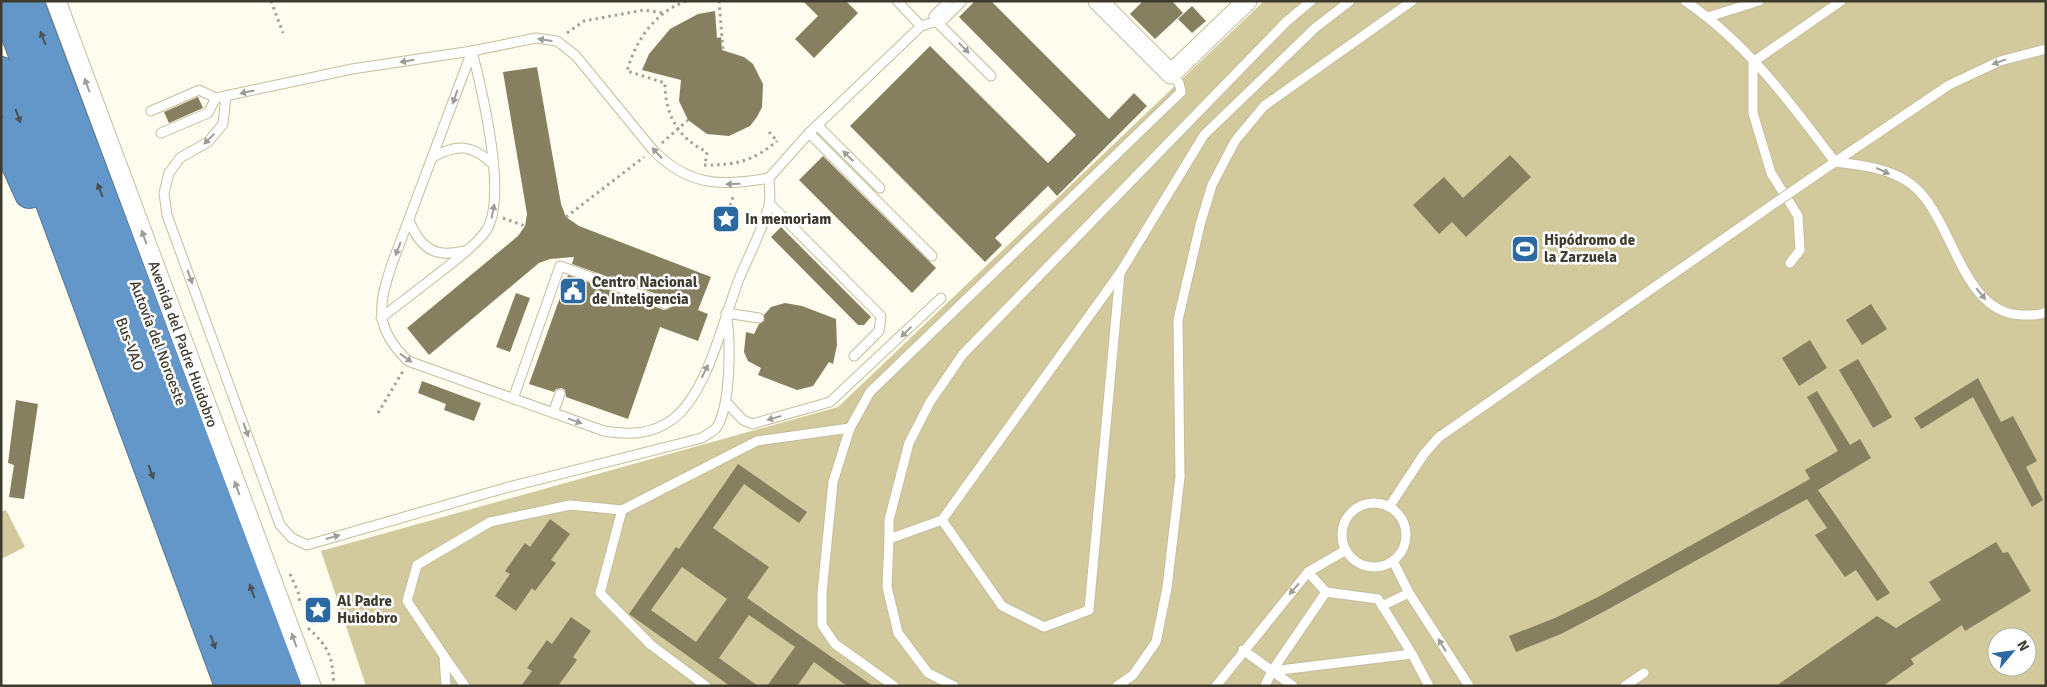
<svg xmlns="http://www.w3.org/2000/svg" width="2047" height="687" font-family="Signika,sans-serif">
<rect width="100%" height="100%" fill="#fefcee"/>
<g fill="#d2c99d" fill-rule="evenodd">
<path d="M1264,1H2046V686H366L321,551L838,407ZM1997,637H2027V667H1997Z"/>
<polygon points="6,510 25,547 1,559 1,512"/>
</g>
<g fill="#868060" fill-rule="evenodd">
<polygon points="803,1 846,1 858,13 814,58 795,39 818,16"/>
<polygon points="975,1 991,1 1109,119 1134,93 1147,106 1057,196 1048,186 995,238 1002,245 985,262 850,126 930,46 1048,163 1076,135 959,17"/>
<polygon points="1143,1 1172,1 1183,13 1155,39 1130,14"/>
<polygon points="1192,6 1206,21 1192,33 1178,19"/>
<polygon points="715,11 717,38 721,37 722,50 744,57 753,64 763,84 762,107 757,117 750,126 729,136 707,134 688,120 679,101 681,80 642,70 649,54 670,29 698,14"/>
<polygon points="537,67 561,204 566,217 579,226 711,277 698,310 708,314 698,341 660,327 628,419 566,397 565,390 562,388 556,389 554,392 529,384 568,275 664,310 672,307 672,302 668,298 572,264 574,257 550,259 539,263 429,355 407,328 518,236 525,226 527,214 503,72"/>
<polygon points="198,97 203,108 169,123 164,112"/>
<polygon points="1510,155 1531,177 1466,237 1452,222 1439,234 1413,205 1444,177 1463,198"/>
<polygon points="823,156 936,268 912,293 799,180"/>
<polygon points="781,227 871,317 864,325 858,325 771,237"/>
<polygon points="516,293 530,298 510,352 496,347"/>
<polygon points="785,303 802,306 836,319 837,345 833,364 829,362 813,386 797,390 758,375 761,368 748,361 744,352 746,332 754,334 759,324 764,321 764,315 771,307"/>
<polygon points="1871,304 1887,329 1862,345 1846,320"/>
<polygon points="1810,340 1827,368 1799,386 1782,358"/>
<polygon points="1858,359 1892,417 1873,428 1839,370"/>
<polygon points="1978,378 2001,422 2013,416 2037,461 2026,467 2043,500 2032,507 1973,397 1921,429 1914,418"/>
<polygon points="422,381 481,403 474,421 444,410 446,404 418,393"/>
<polygon points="1817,391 1850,445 1860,439 1871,458 1818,490 1890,593 1877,601 1856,570 1845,577 1815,535 1827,528 1807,499 1605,611 1561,634 1516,652 1509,636 1555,618 1600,596 1810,479 1805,470 1838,451 1807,397"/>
<polygon points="16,400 38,404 24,499 9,497 14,465 8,463"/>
<path d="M738,464L807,512L799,523L744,484L713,528L769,567L747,598L873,686H847L814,662L797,686H767L795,647L749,615L719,658L758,686H730L629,614L676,547L679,549ZM682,567L727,599L696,642L651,610Z"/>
<polygon points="550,519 570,534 551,560 556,563 535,591 532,588 516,611 495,596 510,574 505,571 525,543 530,547"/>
<polygon points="1996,542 2003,553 2008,552 2031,591 1965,631 1962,625 1911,659 1914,664 1883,686 1776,686 1877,616 1896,628 1941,600 1929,582"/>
<polygon points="571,617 591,631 573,657 577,660 558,686 521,686 532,671 527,668 547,640 552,644"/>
</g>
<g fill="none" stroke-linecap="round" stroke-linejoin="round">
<g stroke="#c4be9c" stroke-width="11">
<g id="lane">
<polyline points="897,1 921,26"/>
<polyline points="949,1 934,16 936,21 991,76"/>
<path d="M1685,1C1746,42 1791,103 1835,162L1791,192"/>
<polyline points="1708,17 1759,1"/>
<path d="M472,51L392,264C378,306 374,328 408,361L604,431C629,435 652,435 673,419C708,392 723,320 739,279C748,257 764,227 769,205C771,197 769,186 769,178L809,133L921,26L944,19L962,1"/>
<path d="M226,96L223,124L208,142L180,158L169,173L164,193L167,215L280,525L292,538L307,545L505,488L702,438C706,435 714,431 717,427C731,404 731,339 726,313L759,318"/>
<path d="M151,111L199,90L216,98L352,69L472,51L536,38L557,41L576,56L653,150C688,186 722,187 769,178"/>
<polyline points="817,125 880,188"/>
<polyline points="161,133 208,113 216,98"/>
<polyline points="809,133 932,256"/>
<path d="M433,157C458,143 472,145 493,164"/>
<path d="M1835,162C1861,165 1890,168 1911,184C1954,216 1960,315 2023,315C2031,315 2039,316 2046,312"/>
<polyline points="1835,162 1949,85 2000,61 2046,49"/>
<polyline points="770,204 881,316 879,331 854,356"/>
<path d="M409,220C419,246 434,259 463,251"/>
<polyline points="1790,263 1800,250 1798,216 1771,173 1753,113 1753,62 1841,1"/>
<path d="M381,318C403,301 425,284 447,267C460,256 476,245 486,231C508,198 482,90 472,51"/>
<polyline points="513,399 560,266 666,304"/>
<polyline points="726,402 743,420 752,424 830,402 941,298"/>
<polyline points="553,413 560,394"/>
<circle cx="1374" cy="535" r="32"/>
<polyline points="1389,507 1424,454 1439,437 1778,201"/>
<polyline points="622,510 600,593 651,645 706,686"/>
<polyline points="942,520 1120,273"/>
<polyline points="889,539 942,520 1002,606 1044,627 1089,610 1120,273 1204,135 1315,28 1350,1"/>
<polyline points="1393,561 1409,593 1469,686"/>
<polyline points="1308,572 1326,592"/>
<polyline points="1382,606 1409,593"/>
<polyline points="1243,650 1293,686"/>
<polyline points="444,656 465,686"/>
<polyline points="1272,671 1326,592 1378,599 1412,654"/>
<polyline points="446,686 444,656 407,601 417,565 490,522 570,505 622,510 757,441 850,428"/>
<polyline points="894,686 835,644 822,625 822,593 833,482 850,428 870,392 1181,92 1179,83 1171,74"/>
<polyline points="954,686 928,673 898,633 887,587 889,539 889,520 909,443 930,402 963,354 1286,22 1311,1"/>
<polyline points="1117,686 1133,675 1156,642 1167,588 1180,477 1178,320 1200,225 1212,185 1235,141 1264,106 1412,1"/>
<polyline points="1216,686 1308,572 1346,550"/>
<polyline points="1265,686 1272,671 1412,654 1429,686"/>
<polyline points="1625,686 1644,673"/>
</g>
</g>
<g stroke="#c4be9c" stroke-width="21">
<g id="street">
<polyline points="56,1 311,686"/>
<polyline points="1098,1 1171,74 1247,1"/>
</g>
</g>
<g stroke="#577793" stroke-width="30">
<g id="highway">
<polyline points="3,1 258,686"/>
<polyline points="29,1 287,686"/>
<polyline points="1,71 229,686"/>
<polyline points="1,132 29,194"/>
</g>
</g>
<g stroke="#a5a295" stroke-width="3" stroke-dasharray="2.5 4" stroke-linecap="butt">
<polyline points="271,1 283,33"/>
<path d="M686,1C654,13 636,40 627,71L665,83C665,115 678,138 707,152L705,165"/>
<polyline points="719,1 723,50"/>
<polyline points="567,33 584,21 644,10 663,13"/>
<polyline points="769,132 778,142"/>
<polyline points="662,143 688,120"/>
<path d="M704,165C736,165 752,162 777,141"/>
<polyline points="566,217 644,157"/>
<polyline points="503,218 525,226"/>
<polyline points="726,218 734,194"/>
<polyline points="378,413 403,371"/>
<polyline points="290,574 298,592 300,603"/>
<path d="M308,628C330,648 332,656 334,686"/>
</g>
<use href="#lane" stroke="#fff" stroke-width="9"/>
<use href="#street" stroke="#fff" stroke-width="19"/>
<use href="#highway" stroke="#6497c9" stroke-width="28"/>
<g stroke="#c4be9c" stroke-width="11" stroke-linecap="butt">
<polyline id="lane-bridge" points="1778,201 1791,192"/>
</g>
<use href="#lane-bridge" stroke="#fff" stroke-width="9"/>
</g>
<defs><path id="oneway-solid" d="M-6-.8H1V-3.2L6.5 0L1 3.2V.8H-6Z" transform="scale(1.25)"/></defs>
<g fill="#485255">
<use href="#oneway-solid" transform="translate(43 38) rotate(-111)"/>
<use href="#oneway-solid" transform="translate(18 116) rotate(70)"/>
<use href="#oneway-solid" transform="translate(100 190) rotate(-111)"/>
<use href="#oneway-solid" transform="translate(151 472) rotate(70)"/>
<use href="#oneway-solid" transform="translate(252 591) rotate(-110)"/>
<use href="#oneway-solid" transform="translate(213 642) rotate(70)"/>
</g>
<g fill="#9e9d96">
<use href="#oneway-solid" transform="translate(545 40) rotate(-172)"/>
<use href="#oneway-solid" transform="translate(964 48) rotate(45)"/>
<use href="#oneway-solid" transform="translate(407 61) rotate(171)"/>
<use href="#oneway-solid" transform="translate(1999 62) rotate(160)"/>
<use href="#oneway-solid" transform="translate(87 85) rotate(-110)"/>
<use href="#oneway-solid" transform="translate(247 92) rotate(168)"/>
<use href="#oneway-solid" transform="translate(455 97) rotate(110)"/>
<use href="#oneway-solid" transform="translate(209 139) rotate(136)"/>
<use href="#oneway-solid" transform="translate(657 153) rotate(-133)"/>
<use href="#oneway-solid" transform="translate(848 156) rotate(-135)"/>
<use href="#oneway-solid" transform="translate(1883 171) rotate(25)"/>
<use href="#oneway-solid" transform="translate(733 184) rotate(178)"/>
<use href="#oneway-solid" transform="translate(493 211) rotate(-79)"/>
<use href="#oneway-solid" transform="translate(144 237) rotate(-110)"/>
<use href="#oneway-solid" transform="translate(398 249) rotate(111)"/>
<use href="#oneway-solid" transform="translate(190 277) rotate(70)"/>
<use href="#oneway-solid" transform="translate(1981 294) rotate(51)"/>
<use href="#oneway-solid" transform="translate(906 332) rotate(136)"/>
<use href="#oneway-solid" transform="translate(406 358) rotate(36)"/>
<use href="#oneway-solid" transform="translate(705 371) rotate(-64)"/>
<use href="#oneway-solid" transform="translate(774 418) rotate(164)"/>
<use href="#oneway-solid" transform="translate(575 421) rotate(20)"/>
<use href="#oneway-solid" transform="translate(246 430) rotate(70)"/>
<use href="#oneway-solid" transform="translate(237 488) rotate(-110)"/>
<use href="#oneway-solid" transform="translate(333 537) rotate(-16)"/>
<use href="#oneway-solid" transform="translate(1294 589) rotate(131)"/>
<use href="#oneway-solid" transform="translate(294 640) rotate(-110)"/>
<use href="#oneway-solid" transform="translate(1442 645) rotate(-122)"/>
</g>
<defs>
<g id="sight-square" transform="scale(1.4375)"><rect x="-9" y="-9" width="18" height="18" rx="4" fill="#2c69a0" stroke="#fff"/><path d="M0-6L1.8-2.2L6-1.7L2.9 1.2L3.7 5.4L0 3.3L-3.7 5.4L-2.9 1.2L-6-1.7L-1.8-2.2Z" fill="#fff"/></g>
<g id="stadium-square" transform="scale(1.4375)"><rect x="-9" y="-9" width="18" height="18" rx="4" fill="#2c69a0" stroke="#fff"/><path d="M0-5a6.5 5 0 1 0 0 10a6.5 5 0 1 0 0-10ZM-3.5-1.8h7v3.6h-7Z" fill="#fff"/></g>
<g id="civic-square" transform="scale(1.4375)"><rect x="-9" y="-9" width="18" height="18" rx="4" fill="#2c69a0" stroke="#fff"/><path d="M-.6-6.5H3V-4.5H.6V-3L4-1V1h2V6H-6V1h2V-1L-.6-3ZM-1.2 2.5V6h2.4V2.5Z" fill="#fff"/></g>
</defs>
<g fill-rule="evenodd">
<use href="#sight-square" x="726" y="219"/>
<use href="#stadium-square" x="1525" y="249"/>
<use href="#civic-square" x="573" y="291"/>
<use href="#sight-square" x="318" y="610"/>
</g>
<g text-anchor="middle" stroke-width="5" stroke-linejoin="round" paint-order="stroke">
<g font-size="15" font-weight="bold" fill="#3e3b2e" stroke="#fff" text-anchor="start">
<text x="745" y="224">In memoriam</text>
<text x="1544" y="245">Hipódromo de<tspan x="1544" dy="17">la Zarzuela</tspan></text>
<text x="592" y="287">Centro Nacional<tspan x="592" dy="17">de Inteligencia</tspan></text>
<text x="337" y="606">Al Padre<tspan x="337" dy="17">Huidobro</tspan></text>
</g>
<g font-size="15" fill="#3e3b2e" stroke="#fff">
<text transform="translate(158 343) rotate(69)" y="5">Autovía del Noroeste</text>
<text transform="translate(130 344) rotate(70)" y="5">Bus-VAO</text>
<text transform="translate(183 344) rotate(70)" y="5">Avenida del Padre Huidobro</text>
</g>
</g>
<rect width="2047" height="687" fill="none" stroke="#3e3b2e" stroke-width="5"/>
<g transform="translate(2012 652) rotate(61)"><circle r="24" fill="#ffffff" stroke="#b2b1ab"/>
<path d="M0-4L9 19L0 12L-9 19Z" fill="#2c69a0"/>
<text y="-8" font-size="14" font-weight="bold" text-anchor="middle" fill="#3e3b2e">N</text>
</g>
</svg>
